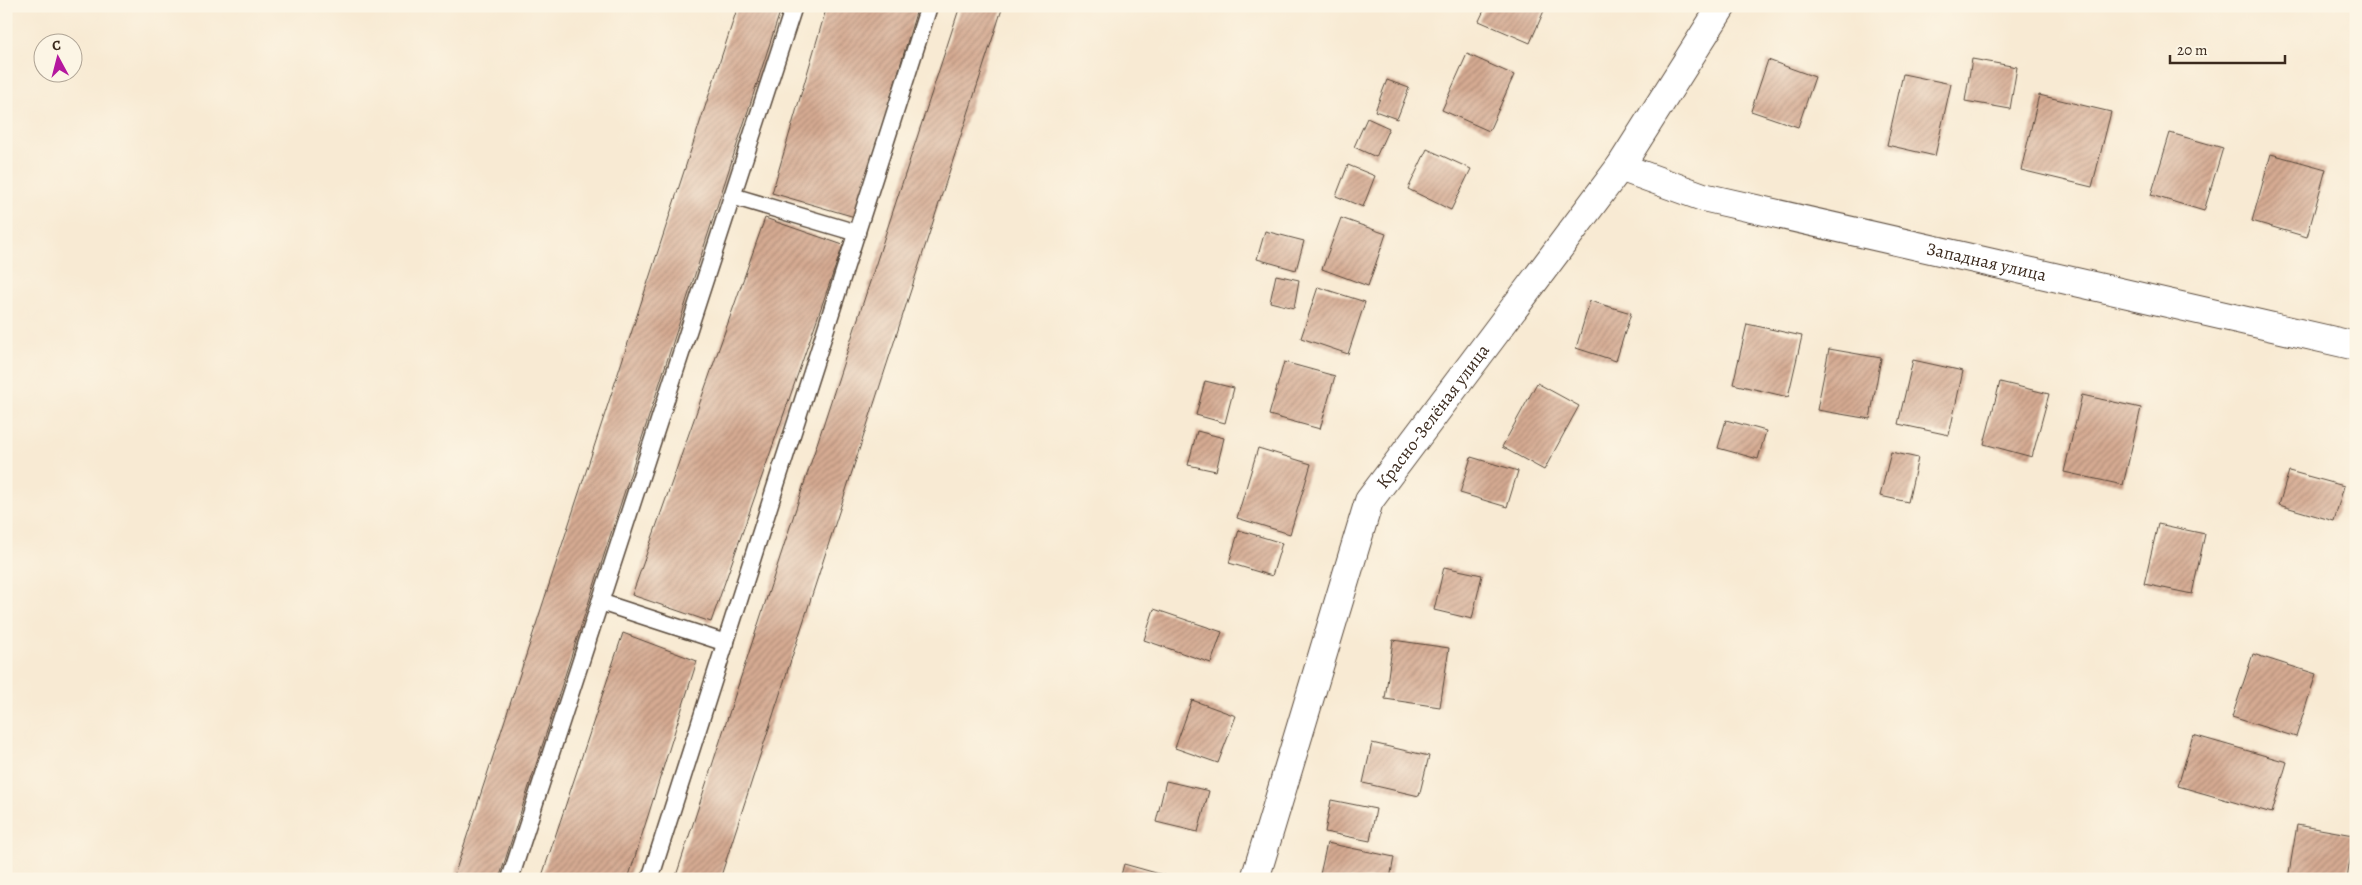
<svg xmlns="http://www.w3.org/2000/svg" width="2362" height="885" font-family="Alegreya,serif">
<defs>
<pattern id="building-hatch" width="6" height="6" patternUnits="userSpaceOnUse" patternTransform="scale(1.25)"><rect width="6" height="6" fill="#d5aa92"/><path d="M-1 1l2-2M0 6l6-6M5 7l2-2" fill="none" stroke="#ae8b77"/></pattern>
</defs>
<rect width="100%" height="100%" fill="#fcf5e5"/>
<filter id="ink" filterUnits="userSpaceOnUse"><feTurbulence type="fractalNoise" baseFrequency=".02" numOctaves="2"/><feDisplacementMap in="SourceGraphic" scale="10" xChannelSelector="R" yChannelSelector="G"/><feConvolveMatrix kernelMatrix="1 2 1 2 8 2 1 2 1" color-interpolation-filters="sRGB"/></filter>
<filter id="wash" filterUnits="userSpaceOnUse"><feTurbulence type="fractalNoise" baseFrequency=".0096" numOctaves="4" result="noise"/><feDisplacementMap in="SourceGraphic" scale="20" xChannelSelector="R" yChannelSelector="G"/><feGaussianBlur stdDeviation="1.12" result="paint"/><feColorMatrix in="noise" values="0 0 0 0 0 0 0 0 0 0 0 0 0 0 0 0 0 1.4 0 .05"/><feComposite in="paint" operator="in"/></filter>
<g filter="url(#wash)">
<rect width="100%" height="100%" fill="#f8ead3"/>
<g id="blocks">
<g fill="url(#building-hatch)">
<polygon points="738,6 782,6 499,879 453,879"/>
<polygon points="827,6 918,6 855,217 772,193"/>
<polygon points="960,6 1003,6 720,879 675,879"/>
<polygon points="1486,6 1546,6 1530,43 1479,21"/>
<polygon points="1467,54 1514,75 1489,131 1442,110"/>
<polygon points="1972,59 2017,67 2010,109 1965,101"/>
<polygon points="1768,60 1815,77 1798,127 1751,111"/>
<polygon points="1903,74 1951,84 1935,156 1887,145"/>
<polygon points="1387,80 1409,88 1397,119 1375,111"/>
<polygon points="2039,95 2111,112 2092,187 2021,170"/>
<polygon points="1367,118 1389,128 1376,157 1354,147"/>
<polygon points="2170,133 2223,148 2204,211 2151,195"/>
<polygon points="1427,149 1471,169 1451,210 1408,189"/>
<polygon points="2271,154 2326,169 2307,237 2252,221"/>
<polygon points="1348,165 1375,176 1363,207 1336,196"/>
<polygon points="765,218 843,245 711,622 632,595"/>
<polygon points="1341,218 1386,234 1368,286 1322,269"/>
<polygon points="1265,231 1304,241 1296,270 1257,259"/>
<polygon points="1276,275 1299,280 1294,308 1270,302"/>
<polygon points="1318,287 1365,302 1348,354 1301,338"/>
<polygon points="1590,301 1631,313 1616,361 1576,348"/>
<polygon points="1747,324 1802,336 1788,397 1733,384"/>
<polygon points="1829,349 1881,358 1870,419 1817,410"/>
<polygon points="1913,360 1963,371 1949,435 1898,424"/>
<polygon points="1284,362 1335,376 1320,429 1269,415"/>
<polygon points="1205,381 1234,388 1225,423 1196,415"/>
<polygon points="2000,382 2049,394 2032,457 1984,444"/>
<polygon points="1537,383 1579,406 1544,470 1502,447"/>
<polygon points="2082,395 2141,408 2123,485 2064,472"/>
<polygon points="1726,420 1766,431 1758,459 1718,448"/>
<polygon points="1197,431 1224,438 1216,471 1188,465"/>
<polygon points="1258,448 1311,464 1290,534 1237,518"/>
<polygon points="1891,452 1918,458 1908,502 1880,496"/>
<polygon points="1471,457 1518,471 1507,507 1460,493"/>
<polygon points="2289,471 2344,486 2334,521 2279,505"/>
<polygon points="2158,524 2205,534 2192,594 2144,584"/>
<polygon points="1239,530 1282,543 1272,576 1229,563"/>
<polygon points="1444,567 1482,575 1472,619 1434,610"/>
<polygon points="1154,609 1222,632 1211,663 1144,640"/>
<polygon points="623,633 697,661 628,879 541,879"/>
<polygon points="1393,640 1449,648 1440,707 1385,699"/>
<polygon points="2253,654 2316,674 2296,737 2232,717"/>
<polygon points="1192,700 1236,716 1218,763 1175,748"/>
<polygon points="2193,735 2287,762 2272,813 2178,786"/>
<polygon points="1372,743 1429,756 1419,796 1363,783"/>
<polygon points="1166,781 1209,791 1198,832 1156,822"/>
<polygon points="1331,800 1376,809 1370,841 1325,832"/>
<polygon points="2297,825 2354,835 2347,879 2288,879"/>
<polygon points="1327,843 1394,857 1390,879 1319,879"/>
<polygon points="1124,864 1174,878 1174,879 1120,879"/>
</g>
</g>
</g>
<g filter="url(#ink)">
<use href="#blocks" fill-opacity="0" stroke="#574739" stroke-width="1"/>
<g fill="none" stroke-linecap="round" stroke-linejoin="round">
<g stroke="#574739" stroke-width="19">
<g id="lane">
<polyline points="732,196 857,233"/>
<polyline points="600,602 726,643"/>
<polyline points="510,879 794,6"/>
<polyline points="650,879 929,6"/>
</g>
</g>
<g stroke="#574739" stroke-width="30">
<g id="street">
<path id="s1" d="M1620,167L1703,197L2356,346"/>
<path id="s2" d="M1255,879L1369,501L1620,167L1722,6"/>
</g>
</g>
<use href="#lane" stroke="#fff" stroke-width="16"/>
<use href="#street" stroke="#fff" stroke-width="28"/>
</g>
</g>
<g text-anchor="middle" stroke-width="5" stroke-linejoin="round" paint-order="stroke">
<g font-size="18" fill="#3b2a1e" stroke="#fcf5e5">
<text dy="6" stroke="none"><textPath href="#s1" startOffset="379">Западная улица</textPath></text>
<text dy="6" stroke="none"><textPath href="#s2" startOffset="501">Красно-Зелёная улица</textPath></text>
</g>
</g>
<rect width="2362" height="885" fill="none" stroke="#fcf5e5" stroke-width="25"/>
<g transform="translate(58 58) rotate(353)"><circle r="24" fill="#fcf5e5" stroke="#afa495"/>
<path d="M0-4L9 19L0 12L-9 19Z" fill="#b5179e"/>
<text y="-8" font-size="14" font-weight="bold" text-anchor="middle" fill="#3b2a1e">С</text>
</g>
<path d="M2170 55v8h115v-8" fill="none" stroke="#3b2a1e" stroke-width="2.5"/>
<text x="2177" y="55" font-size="15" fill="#3b2a1e" stroke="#fcf5e5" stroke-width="4" paint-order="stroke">20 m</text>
</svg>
